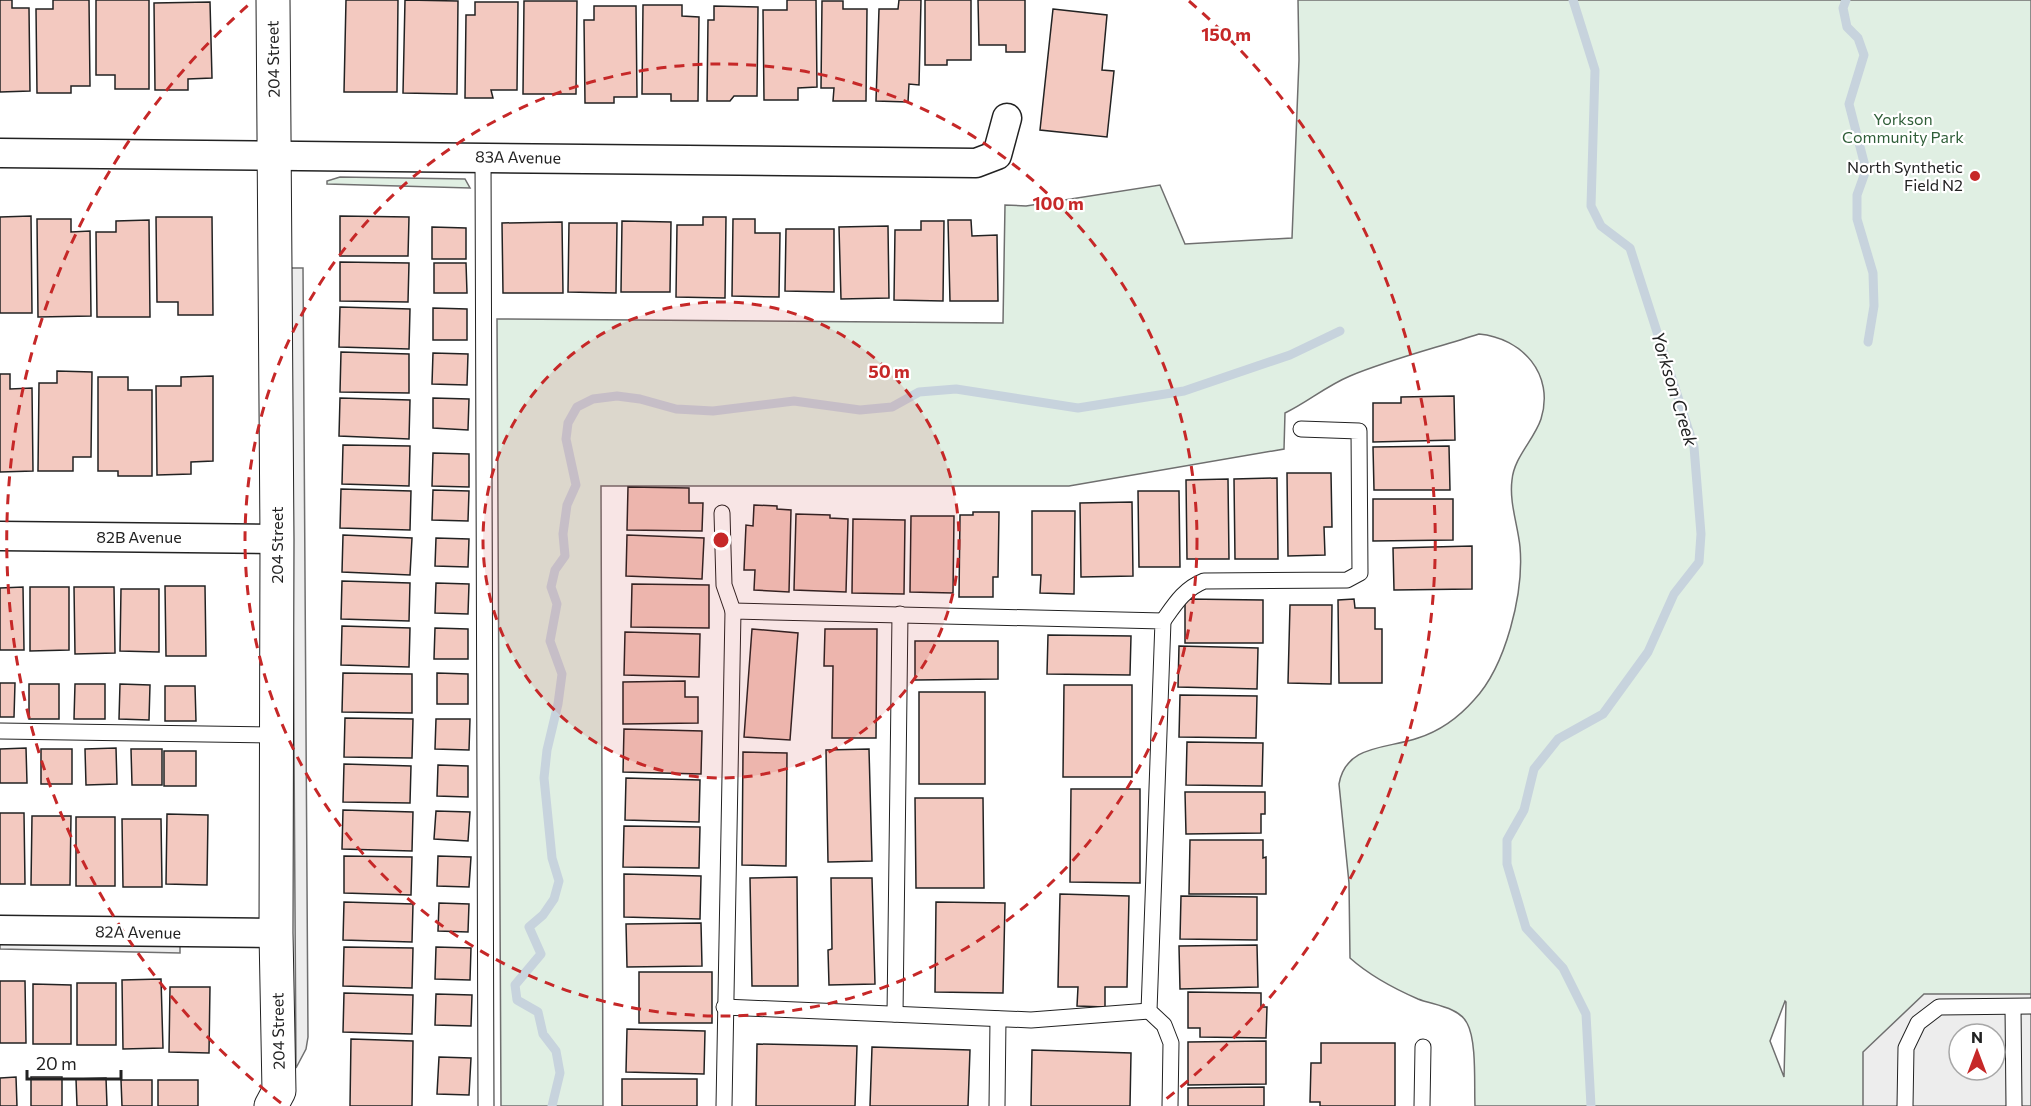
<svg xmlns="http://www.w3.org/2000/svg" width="2031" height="1106" font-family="Commissioner,sans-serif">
<rect width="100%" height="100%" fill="#fff"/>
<g fill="#e0efe3" stroke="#6f6f6f" stroke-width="1.5" fill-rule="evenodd">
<path d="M1298,0H2031V1106H1475C1474,1085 1477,1041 1467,1023C1459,1007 1433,1005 1418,999C1395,989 1369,975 1350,958L1349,883L1339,784C1346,744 1387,749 1418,738C1440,731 1459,717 1474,700C1506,666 1524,593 1520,547C1518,526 1509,502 1512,480C1514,457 1534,440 1541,419C1555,374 1522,338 1479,334C1436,348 1391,359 1350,376C1326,386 1308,402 1285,413L1284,449L1069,486H601L603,1106H501L497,319L1003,323L1005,205L1026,206L1160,185L1185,244L1292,238L1299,60ZM1785,1001L1786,1002L1784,1077L1770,1041ZM1959,1034H1995V1070H1959Z"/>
<polygon points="340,177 465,179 470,188 327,184 327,181"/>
</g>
<g fill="#ededed" stroke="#6f6f6f" stroke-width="1.5" fill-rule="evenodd">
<polygon points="291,268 303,268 308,1037 306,1049 296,1068"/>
<polygon points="0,940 180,943 180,953 0,949"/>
<path d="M1924,994H2031V1106H1863V1052ZM1959,1034H1995V1070H1959Z"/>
</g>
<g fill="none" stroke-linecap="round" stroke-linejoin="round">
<g stroke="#c7d3dd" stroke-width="9">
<polyline points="1573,0 1595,70 1591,206 1601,226 1630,248 1694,447 1701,534 1699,562 1674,594 1648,652 1603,714 1558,739 1534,769 1524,810 1507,840 1507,864 1526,928 1563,968 1586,1014 1591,1106"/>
<polyline points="1846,0 1843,8 1847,27 1858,38 1864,55 1849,104 1866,170 1857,195 1857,219 1873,273 1874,306 1868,342"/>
<polyline points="552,1106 560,1073 556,1051 543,1034 538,1012 517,1000 515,985 541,954 529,927 543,915 554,899 559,881 552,858 544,778 547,750 558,704 562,674 550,641 557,604 551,587 555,570 565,556 563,534 567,505 576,485 566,439 568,423 577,407 593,399 617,396 640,399 676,409 713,411 794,401 860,410 892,407 919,392 956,389 1078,408 1184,391 1290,355 1340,331"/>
</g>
</g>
<g fill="#f3c9c0" stroke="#222" stroke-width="1.5">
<polygon points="0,0 12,0 12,8 29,8 30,91 0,92"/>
<polygon points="53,0 89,0 90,86 71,86 71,93 37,93 36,9 53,9"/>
<polygon points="96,0 149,0 149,89 115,89 115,75 96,75"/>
<polygon points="346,0 398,0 397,92 344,92"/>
<polygon points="405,0 458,1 457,94 403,93"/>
<polygon points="787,0 816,0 817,87 798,88 798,100 764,100 763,10 787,10"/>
<polygon points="899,0 921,0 919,85 909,84 908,102 876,101 879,9 898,9"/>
<polygon points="925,0 971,0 971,60 947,60 947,65 925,65"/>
<polygon points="978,0 1025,0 1025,52 1006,52 1006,45 979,45"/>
<polygon points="524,1 577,1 576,94 523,94"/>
<polygon points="822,1 843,1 843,9 867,9 866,101 833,101 834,88 821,88"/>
<polygon points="210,2 212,78 188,79 188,90 155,90 154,3"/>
<polygon points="475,2 518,2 517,90 491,90 493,98 465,98 466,15 475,15"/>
<polygon points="643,5 682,5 682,16 699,17 698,101 671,101 671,94 642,94"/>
<polygon points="594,6 636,6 637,97 614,97 614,103 585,103 584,20 594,20"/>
<polygon points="714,6 758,7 757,96 734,96 730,101 707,101 708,20 714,20"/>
<polygon points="1053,9 1107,15 1102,70 1114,71 1107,137 1040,130"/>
<polygon points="31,216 32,313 0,313 0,217"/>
<polygon points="340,216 409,217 408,256 340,256"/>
<polygon points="156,217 212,217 213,315 178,315 178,302 157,302"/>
<polygon points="703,217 726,217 725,298 676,297 677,225 703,225"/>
<polygon points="37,219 71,219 71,232 90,231 91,316 38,317"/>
<polygon points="733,219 755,219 755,233 780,233 779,297 732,296"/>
<polygon points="149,220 150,317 97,317 96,232 116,232 116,221"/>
<polygon points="948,220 971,220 972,236 997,235 998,301 950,301"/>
<polygon points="622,221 671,222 670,292 621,292"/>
<polygon points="921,221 944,221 943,301 894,300 895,230 921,230"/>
<polygon points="562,222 563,293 503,293 502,223"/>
<polygon points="569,223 617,223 616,293 568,292"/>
<polygon points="888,226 889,298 841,299 839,227"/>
<polygon points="432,227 466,228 466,259 432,259"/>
<polygon points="786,229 834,229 834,292 785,291"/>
<polygon points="340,262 409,263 408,302 340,301"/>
<polygon points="434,263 466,263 467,293 434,293"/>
<polygon points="340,307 410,309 409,349 339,347"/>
<polygon points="433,308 467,309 467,340 433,340"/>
<polygon points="341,352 409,354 409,393 340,392"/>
<polygon points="433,353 468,354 467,385 432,384"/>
<polygon points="57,371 92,372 91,457 73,457 73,471 38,471 39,383 57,383"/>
<polygon points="0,374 10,374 10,389 32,388 33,471 0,472"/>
<polygon points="213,376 213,461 191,462 191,474 157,475 156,386 181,386 181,377"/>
<polygon points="98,377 128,377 128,390 152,390 152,476 118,476 118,471 98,471"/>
<polygon points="1454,396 1455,440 1373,442 1373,403 1401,403 1401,397"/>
<polygon points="340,398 410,400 409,439 339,436"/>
<polygon points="433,398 469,399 468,430 433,428"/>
<polygon points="343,445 410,446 409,486 342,484"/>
<polygon points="1449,446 1450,490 1374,490 1373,447"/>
<polygon points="433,453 469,454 469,487 432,486"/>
<polygon points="1287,473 1331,473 1332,527 1324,527 1325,555 1288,556"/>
<polygon points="1277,478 1278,559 1235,559 1234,479"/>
<polygon points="1228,479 1229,559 1187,559 1186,480"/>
<polygon points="628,487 689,488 689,503 703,503 702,531 627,530"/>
<polygon points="341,489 411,491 410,530 340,528"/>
<polygon points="433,490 469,491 468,521 432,520"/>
<polygon points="1138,491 1179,491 1180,567 1139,567"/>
<polygon points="1373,499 1453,499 1453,540 1373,541"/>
<polygon points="1132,502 1133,576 1081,577 1080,503"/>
<polygon points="754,505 777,506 777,509 791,510 789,592 754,590 755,570 744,570 746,525 753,526"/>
<polygon points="1032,511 1075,511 1074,594 1040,593 1041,575 1032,575"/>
<polygon points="973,512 999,512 998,577 993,577 993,597 959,597 960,515 973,515"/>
<polygon points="796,514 830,515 830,518 848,519 846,592 794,590"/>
<polygon points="911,516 954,516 953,593 910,592"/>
<polygon points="853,519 905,520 904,594 852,593"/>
<polygon points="343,535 412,538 410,575 342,572"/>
<polygon points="627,535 704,538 702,579 626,576"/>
<polygon points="436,538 469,539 468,567 435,566"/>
<polygon points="1472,546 1472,589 1394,590 1393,548"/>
<polygon points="342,581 410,583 409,621 341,619"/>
<polygon points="436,583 469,584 468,614 435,613"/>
<polygon points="632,584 709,585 709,628 631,627"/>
<polygon points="165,586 205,586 206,656 166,656"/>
<polygon points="23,587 24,650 0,650 0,588"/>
<polygon points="30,587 69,587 69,650 30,651"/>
<polygon points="74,587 114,587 115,653 75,654"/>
<polygon points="121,589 159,589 159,652 120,651"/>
<polygon points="1185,599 1263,600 1263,643 1185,643"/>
<polygon points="1354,599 1355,608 1375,608 1375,629 1382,629 1382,683 1339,683 1338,600"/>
<polygon points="1290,605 1332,605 1331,684 1288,683"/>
<polygon points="342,626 410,628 409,667 341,665"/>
<polygon points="435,628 468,629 468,659 434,659"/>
<polygon points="752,629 798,633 790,740 744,737"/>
<polygon points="825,629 877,629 876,738 832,738 833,666 824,666"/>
<polygon points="625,632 700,634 699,677 624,675"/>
<polygon points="1048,635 1131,636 1130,675 1047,674"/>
<polygon points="915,641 998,641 998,679 915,680"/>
<polygon points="1179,646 1258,648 1257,689 1178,687"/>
<polygon points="343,673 412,674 412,713 342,712"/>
<polygon points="437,673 468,674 468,704 437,704"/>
<polygon points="685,681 685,697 698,697 698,723 623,724 623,682"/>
<polygon points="0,683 15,683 14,717 0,717"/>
<rect x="29" y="684" width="30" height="35"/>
<polygon points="75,684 105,684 105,719 74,719"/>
<polygon points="120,684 150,685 149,720 119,719"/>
<polygon points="1064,685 1132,685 1132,777 1063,777"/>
<polygon points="165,686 195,686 196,721 165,721"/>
<rect x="919" y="692" width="66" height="92"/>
<polygon points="1180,695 1257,696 1256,738 1179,737"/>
<polygon points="345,718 413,719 412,758 344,757"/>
<polygon points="436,719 470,719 469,750 435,749"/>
<polygon points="624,729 702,731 701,774 623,772"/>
<polygon points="1187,742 1263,743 1262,786 1186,785"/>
<polygon points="26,748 27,783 0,783 0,749"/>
<polygon points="116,748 117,784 86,785 85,749"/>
<rect x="41" y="749" width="31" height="35"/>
<polygon points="131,749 162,749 162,785 132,785"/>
<polygon points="869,749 872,861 828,862 826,750"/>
<rect x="164" y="751" width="32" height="35"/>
<polygon points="743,752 787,753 786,866 742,865"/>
<polygon points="344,764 411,766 410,803 343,802"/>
<polygon points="438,765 468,766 468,797 437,796"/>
<polygon points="626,778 700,780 699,822 625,820"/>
<polygon points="1071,789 1140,789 1140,883 1070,882"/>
<polygon points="1185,792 1265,792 1265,814 1261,814 1261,833 1186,834"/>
<polygon points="915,798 983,798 984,888 916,888"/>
<polygon points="343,810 413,812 412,851 342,849"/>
<polygon points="436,811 470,812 468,841 434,839"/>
<polygon points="0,813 24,813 25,884 0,884"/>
<polygon points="167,814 208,815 207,885 166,884"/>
<polygon points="32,816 71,816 70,885 31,885"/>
<rect x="76" y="817" width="39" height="69"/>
<polygon points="122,819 161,819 162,887 123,887"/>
<polygon points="624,826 700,827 699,868 623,867"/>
<polygon points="1190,840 1263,840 1263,858 1266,857 1266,894 1189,894"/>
<polygon points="344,856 412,857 411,895 344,893"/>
<polygon points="438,856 471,857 469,887 437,886"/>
<polygon points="624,874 701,876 700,919 624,917"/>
<polygon points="797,877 798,986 752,986 750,878"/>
<polygon points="831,878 872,878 875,984 829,985 828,950 832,949"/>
<polygon points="1060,894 1129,896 1127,987 1105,987 1105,1007 1077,1006 1078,987 1058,987"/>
<polygon points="1181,896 1257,897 1257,940 1180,939"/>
<polygon points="344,902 413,904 412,942 343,940"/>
<polygon points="936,902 1005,903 1003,993 935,992"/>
<polygon points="439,903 469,904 468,932 438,931"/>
<polygon points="701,923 702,966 627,967 626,924"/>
<polygon points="1257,945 1258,987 1180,989 1179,946"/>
<polygon points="344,947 413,948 412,988 343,986"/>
<polygon points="436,947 471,948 470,980 435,979"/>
<rect x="639" y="972" width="73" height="51"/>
<polygon points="161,979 163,1048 123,1049 122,980"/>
<polygon points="0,981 25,981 26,1043 0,1043"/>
<rect x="77" y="983" width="39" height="62"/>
<polygon points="33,984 71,985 71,1044 33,1044"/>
<polygon points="170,987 210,987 209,1053 169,1052"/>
<polygon points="1188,992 1261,993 1261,1007 1267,1007 1266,1038 1200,1037 1200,1028 1188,1028"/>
<polygon points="344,993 413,995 412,1034 343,1032"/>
<polygon points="436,994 472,995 471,1026 435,1025"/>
<polygon points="627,1029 705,1031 704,1074 626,1072"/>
<polygon points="351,1039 413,1041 412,1106 350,1106"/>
<polygon points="1266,1041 1266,1084 1188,1085 1188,1042"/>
<polygon points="1321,1043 1395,1043 1395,1106 1320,1106 1320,1102 1310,1102 1311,1063 1321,1063"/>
<polygon points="757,1044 857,1046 855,1106 756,1106"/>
<polygon points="872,1047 970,1050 968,1106 870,1106"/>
<polygon points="1032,1050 1131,1053 1130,1106 1031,1106"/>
<polygon points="439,1057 471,1058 469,1095 437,1094"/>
<polygon points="16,1077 17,1106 0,1106 0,1078"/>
<rect x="31" y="1077" width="31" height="29"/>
<polygon points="106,1078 107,1106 77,1106 76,1079"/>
<rect x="622" y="1079" width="75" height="27"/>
<polygon points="121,1080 152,1080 152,1106 122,1106"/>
<rect x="158" y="1080" width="40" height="26"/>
<polygon points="1264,1087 1264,1106 1188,1106 1188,1088"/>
</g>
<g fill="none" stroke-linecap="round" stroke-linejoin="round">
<g stroke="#222" stroke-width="17">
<g id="service">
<polyline points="483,156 486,1106"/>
<polyline points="722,513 724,585 733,611"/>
<path d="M1163,621C1175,604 1184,589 1204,581L1347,580L1360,573L1359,431L1301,429"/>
<polyline points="0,731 277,735"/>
<polyline points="724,1007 1031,1020 1149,1011"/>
<polyline points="2013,1007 2014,1106"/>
<polyline points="895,1014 900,614"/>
<polyline points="724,1106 733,611 1163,621 1149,1011 1164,1025 1171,1043 1170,1106"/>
<polyline points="997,1106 998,1019"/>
<polyline points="1422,1106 1423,1047"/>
<polyline points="1905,1106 1906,1048 1918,1023 1939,1007 2031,1006"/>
</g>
</g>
<g stroke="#222" stroke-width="31">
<g id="minor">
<polyline points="0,153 976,163 997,155 1007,118"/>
<polyline points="0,536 277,539"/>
<polyline points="0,930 276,933"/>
</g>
</g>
<g stroke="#222" stroke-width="35">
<polyline id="tertiary" points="271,1106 279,1091 276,933 277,539 273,0"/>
</g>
<use href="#service" stroke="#fff" stroke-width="15"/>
<use href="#minor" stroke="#fff" stroke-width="28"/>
<use href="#tertiary" stroke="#fff" stroke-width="33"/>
</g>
<circle cx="721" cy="540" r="238" fill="#c62828" fill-opacity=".12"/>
<g fill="none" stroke="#c62828" stroke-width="3" stroke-dasharray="10 8">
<circle cx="721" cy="540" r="238"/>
<circle cx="721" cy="540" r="476"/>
<path d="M281 1103A714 714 0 0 1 253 1M1189 1A714 714 0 0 1 1161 1103"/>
</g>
<circle fill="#c62828" stroke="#fff" stroke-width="2" cx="1975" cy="176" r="6"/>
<g text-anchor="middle" stroke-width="4.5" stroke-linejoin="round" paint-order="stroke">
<g font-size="16" fill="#222" stroke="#fff">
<text transform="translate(273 59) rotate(-91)" y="6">204 Street</text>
<text transform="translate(518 157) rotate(1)" y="6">83A Avenue</text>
<text x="139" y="543">82B Avenue</text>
<text transform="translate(277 545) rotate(-90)" y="6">204 Street</text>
<text transform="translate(138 932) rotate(1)" y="6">82A Avenue</text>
<text transform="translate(278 1031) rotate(-91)" y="6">204 Street</text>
</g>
<g font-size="16" fill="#2f5e38" stroke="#fff">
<text x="1903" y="125">Yorkson<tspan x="1903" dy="18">Community Park</tspan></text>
</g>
<g font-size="16" fill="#222" stroke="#fff" text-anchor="end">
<text x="1963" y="173">North Synthetic<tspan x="1963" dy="18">Field N2</tspan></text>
</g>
<g font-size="18" font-style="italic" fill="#222" stroke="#fff">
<text transform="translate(1674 389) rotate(73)" y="6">Yorkson Creek</text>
</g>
</g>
<circle cx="721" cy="540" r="9" fill="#c62828" stroke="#fff" stroke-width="3"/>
<g font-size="18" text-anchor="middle" font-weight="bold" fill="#c62828" stroke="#fff" stroke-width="4.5" stroke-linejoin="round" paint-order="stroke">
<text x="1226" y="41">150 m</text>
<text x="1058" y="210">100 m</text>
<text x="889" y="378">50 m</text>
</g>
<g transform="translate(1977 1052)"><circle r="28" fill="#ffffff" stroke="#a7a7a7" stroke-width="1.5"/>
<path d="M0-4.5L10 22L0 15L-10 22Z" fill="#c62828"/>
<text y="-9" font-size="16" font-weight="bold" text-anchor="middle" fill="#222222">N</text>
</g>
<path d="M27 1070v9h94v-9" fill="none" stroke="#222222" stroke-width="3"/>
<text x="36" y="1070" font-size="18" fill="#222222" stroke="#ffffff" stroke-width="4.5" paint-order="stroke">20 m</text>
</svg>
